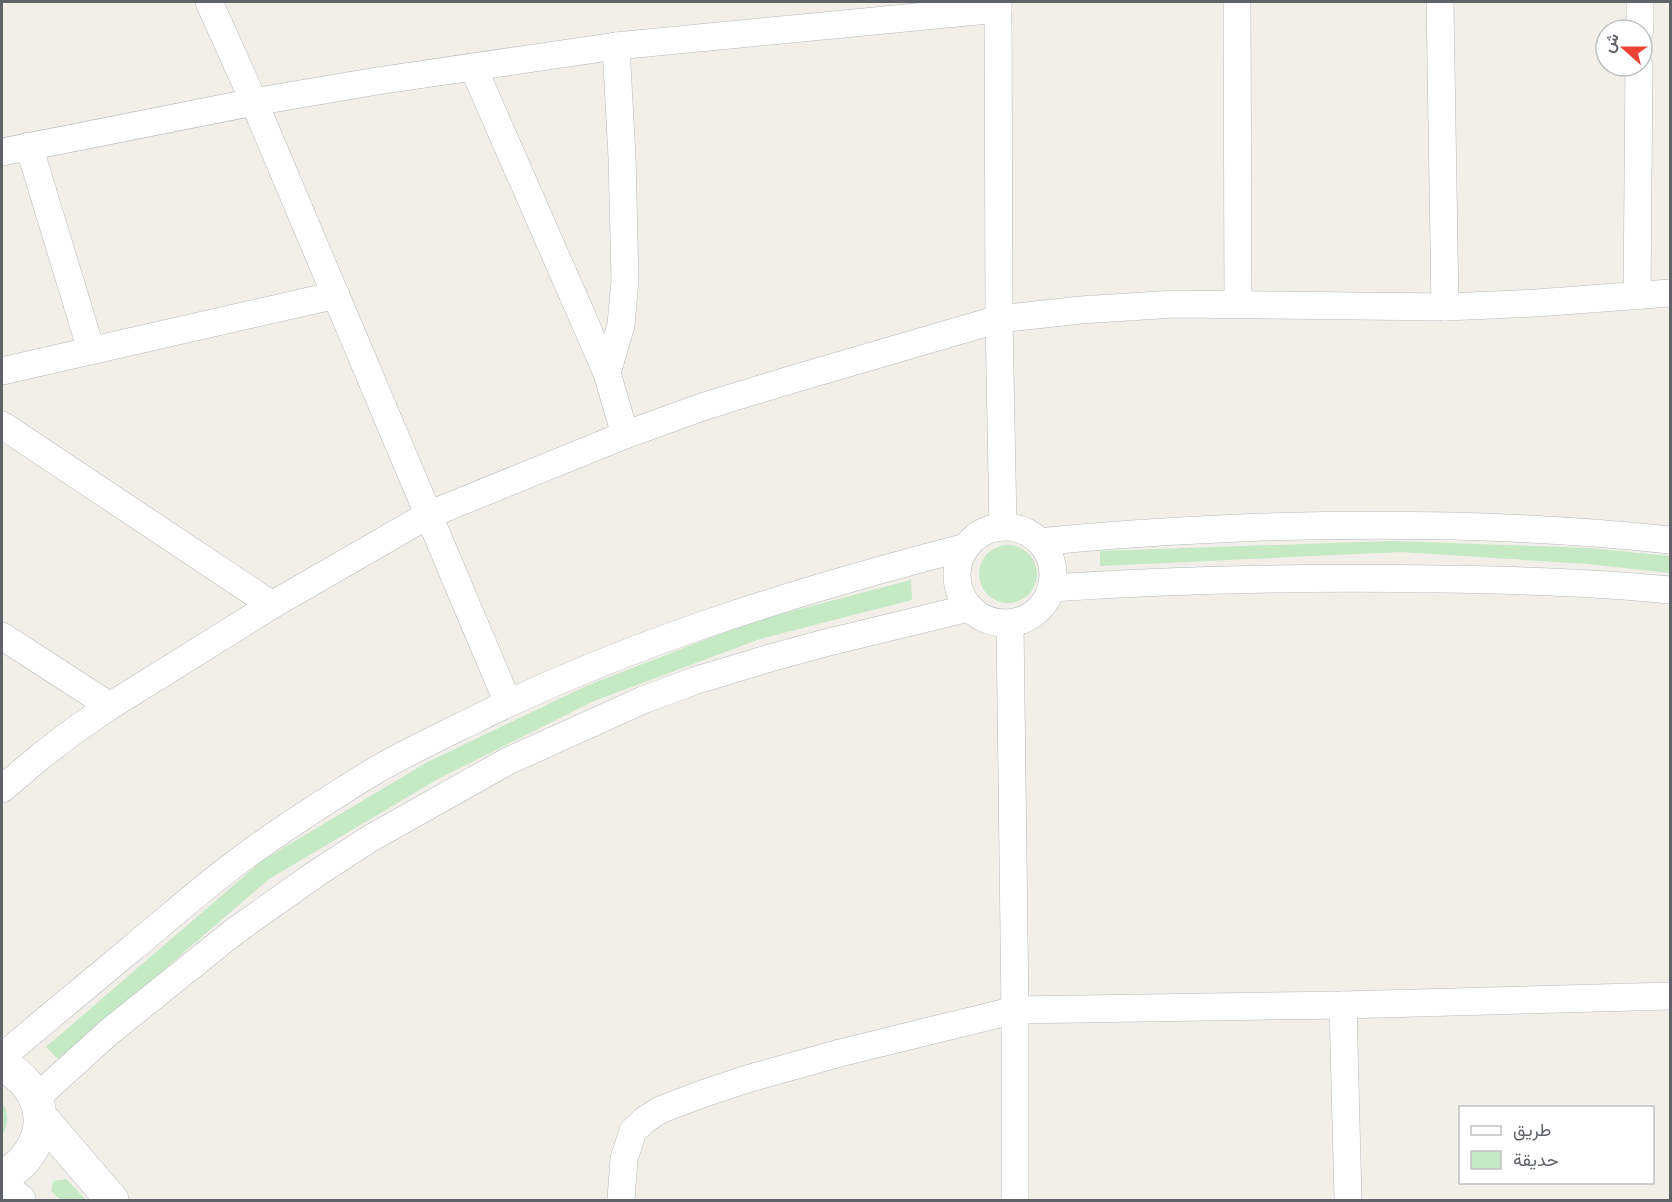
<svg xmlns="http://www.w3.org/2000/svg" width="1672" height="1202" font-family="Cabin,Vazirmatn,sans-serif">
<rect width="100%" height="100%" fill="#f1efe8"/>
<g fill="#c5e8c5">
<polygon points="1392,541 1589,548 1670,556 1670,573 1587,564 1401,552 1100,566 1100,551"/>
<circle cx="1008" cy="574" r="29"/>
<polygon points="911,580 912,600 760,639 594,701 438,779 269,879 59,1060 46,1047 263,860 426,763 586,686 751,622"/>
<path d="M2,1102C9,1113 9,1124 2,1135Z"/>
<polygon points="66,1179 86,1200 60,1200 51,1191 53,1181"/>
</g>
<g fill="none" stroke-linecap="round" stroke-linejoin="round">
<g stroke="#b5b8bc" stroke-width="28">
<g id="street">
<polyline points="209,2 254,102 508,703"/>
<polyline points="998,2 999,319 1003,527"/>
<polyline points="1237,2 1238,304"/>
<polyline points="1440,2 1445,307"/>
<polyline points="1640,30 1640,2"/>
<polyline points="473,67 607,373 625,435"/>
<polyline points="29,146 91,350"/>
<polyline points="2,152 254,102 377,81 616,46 998,9"/>
<polyline points="1637,296 1639,66"/>
<polyline points="2,371 336,295"/>
<polyline points="607,373 621,325 625,280 622,157 616,46"/>
<polyline points="2,425 272,605"/>
<circle cx="1005" cy="575" r="48"/>
<path d="M1040,542C1113,534 1187,530 1262,527C1398,523 1535,525 1670,540"/>
<path d="M1051,588C1180,579 1309,577 1438,579C1516,580 1594,582 1670,590"/>
<polyline points="1010,624 1015,1010 1015,1200"/>
<polyline points="2,636 110,706"/>
<polyline points="2,789 41,756 75,730 110,706 272,605 428,515 625,435 702,407 790,380 999,319 1081,310 1174,304 1445,307 1536,303 1670,293"/>
<polyline points="1343,1005 1348,1200"/>
<path d="M2,1057C44,1021 87,986 130,950C171,916 211,880 255,849C293,822 332,797 371,773C403,754 437,738 470,722C628,643 796,591 966,547"/>
<polyline points="35,1099 109,1032 235,931 317,873 371,838 508,761 643,700 694,681 770,658 825,643 969,608"/>
<polyline points="621,1200 624,1159 633,1131 646,1119 660,1110 699,1095 747,1079 840,1053 1015,1010 1343,1005 1670,996"/>
</g>
</g>
<g stroke="#b6babf" stroke-width="34">
<g id="secondary">
<path d="M2,1065C21,1074 38,1093 40,1116C42,1141 24,1167 2,1176"/>
<polyline points="40,1116 112,1200"/>
<polyline points="2,1187 19,1200"/>
</g>
</g>
<use href="#street" stroke="#fff" stroke-width="27"/>
<use href="#secondary" stroke="#fff" stroke-width="33"/>
</g>
<rect width="1672" height="1202" fill="none" stroke="#5f6368" stroke-width="6"/>
<rect x="1459" y="1106" width="195" height="78" fill="#ffffff" stroke="#bfc1c3" stroke-width="1.5"/>
<rect x="1471" y="1126" width="30" height="9" fill="#ffffff" stroke="#bfc1c3" stroke-width="1.5"/>
<text x="1513" y="1136" font-size="18" fill="#5f6368">طريق</text>
<rect x="1471" y="1151" width="30" height="18" fill="#c5e8c5" stroke="#bfc1c3" stroke-width="1.5"/>
<text x="1513" y="1166" font-size="18" fill="#5f6368">حديقة</text>
<g transform="translate(1624 48) rotate(291)"><circle r="28" fill="#ffffff" stroke="#bfc1c3" stroke-width="1.5"/>
<path d="M0-4.5L10 22L0 15L-10 22Z" fill="#ea4335"/>
<text y="-9" font-size="16" font-weight="bold" text-anchor="middle" fill="#5f6368">ش</text>
</g>
</svg>
